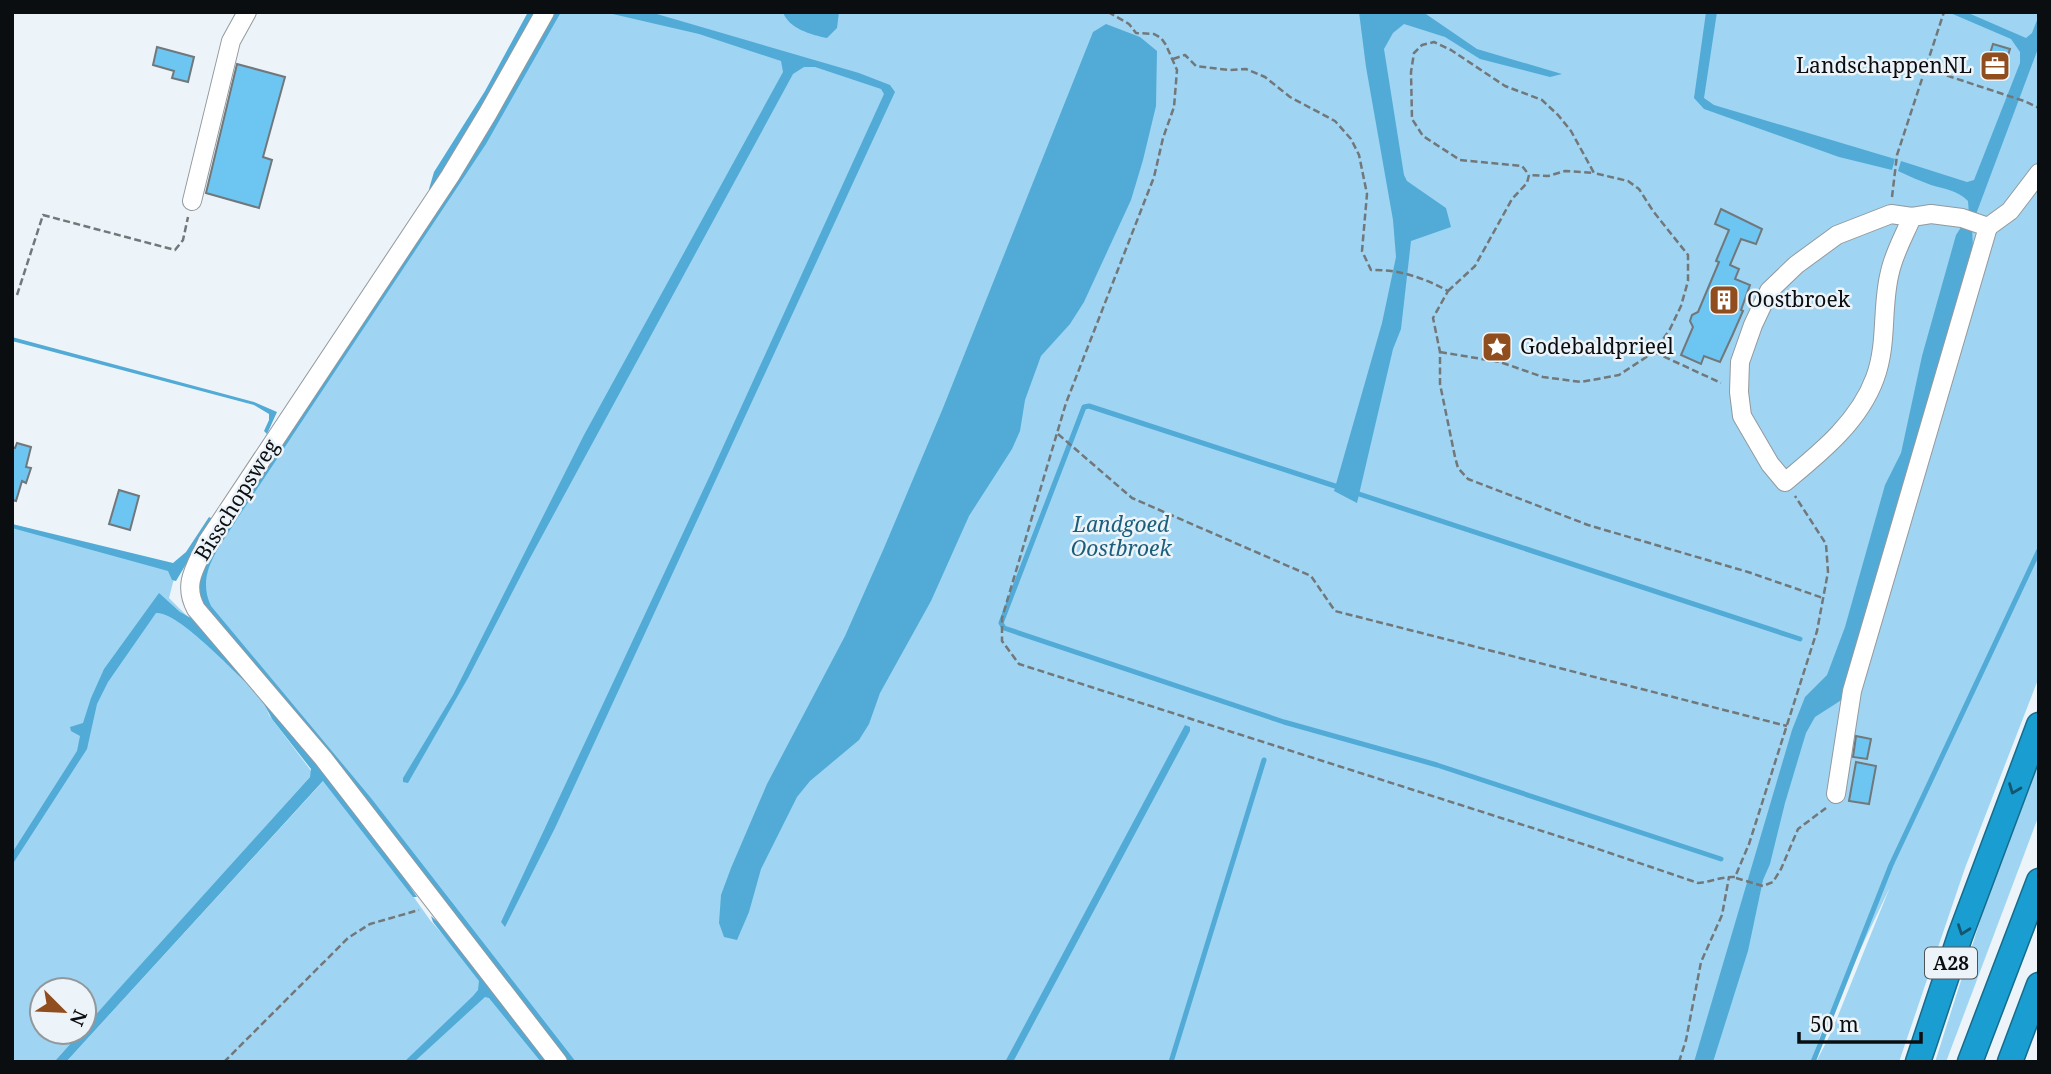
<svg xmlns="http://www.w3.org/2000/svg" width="2051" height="1074" font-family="'Noto Serif',serif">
<rect width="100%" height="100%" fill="#ecf4f9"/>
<g fill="#9fd5f2">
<polygon points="551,12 2039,12 2039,677 1965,868 1899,1062 1816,1062 1831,1033 1890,887 1822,1030 1811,1062 566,1062 204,608 195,580"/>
<polygon points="12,524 177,567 169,598 186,615 206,643 263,699 269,715 312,772 310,777 84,1028 84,990 42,990 42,1032 81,1032 54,1062 12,1062"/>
<polygon points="2039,761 2039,815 1946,1062 1935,1062 1989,893"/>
<polygon points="328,776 430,920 488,986 547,1062 66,1062"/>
</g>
<g fill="#52abd6">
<polygon points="528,12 536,12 464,138 431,190 429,189 434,172 485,91"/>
<path d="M554,12H561L486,144L237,519C221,546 195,573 211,606L371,798L576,1062H566L205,610L197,588L209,552L473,153Z"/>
<polygon points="604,12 650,12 859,73 890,85 895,92 555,828 505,927 501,922 712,471 884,94 881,89 815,67 804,67 793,74 529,560 468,678 408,783 403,782 403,778 453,695 584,435 783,72 781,61 699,34"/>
<path d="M783,12H839L837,28L827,38C811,35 788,28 783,12Z"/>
<polygon points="1359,12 1423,12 1477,49 1562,74 1550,77 1480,59 1445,37 1404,24 1393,33 1384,49 1404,175 1407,181 1446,208 1451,227 1411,241 1401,329 1393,349 1357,503 1334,491 1382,323 1396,257 1393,220 1366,67"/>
<polygon points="1706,12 1717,12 1704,98 1714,105 1895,159 1892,170 1839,157 1704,109 1694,98"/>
<path d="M1948,12H1966L2026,38L2032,33L2039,15V46L1972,225L1973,250L1843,699L1815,717L1806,733L1785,803L1770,864L1763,880L1748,951L1713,1062H1694L1792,730L1805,697L1827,675L1845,627L1885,485L1901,453L1922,356L1956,235L1969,215L1968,201C1957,190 1945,189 1931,185C1920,181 1909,176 1898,171L1901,161L1967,182L1974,180L2020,63V52L2011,39Z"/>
<polygon points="1106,24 1140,37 1157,51 1156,106 1143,160 1131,200 1084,302 1070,324 1041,356 1025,400 1020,431 1012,449 969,516 931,601 880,693 869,724 859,740 810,781 797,797 761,869 749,912 737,940 724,937 719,923 721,895 731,868 767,784 845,636 884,548 943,408 1093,32"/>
<polygon points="12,337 254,402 277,412 267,434 264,431 269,420 269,414 254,405 12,341"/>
<polygon points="209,517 213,519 176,581 172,580 168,571 12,528 12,524 173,563 186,552"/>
<path d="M159,593L180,612L191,618L209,635L248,683H247C230,668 176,610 156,613L108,682L97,704L87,749L12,865V853L77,751L80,736L71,731L70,727L83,723L91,698L104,669Z"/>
<polygon points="262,700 271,706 394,863 417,897 413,897 323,781 66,1062 54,1062 81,1032 84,1032 84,1028 115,993 310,777 311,769 272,719"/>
<polygon points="1185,725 1190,727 1190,731 1013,1062 1005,1062"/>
<polygon points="431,916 441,925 547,1062 541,1062 489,998 485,997 414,1062 404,1062 473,996 478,990 479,981 433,922"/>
</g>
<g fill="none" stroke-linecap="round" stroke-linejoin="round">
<g stroke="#52abd6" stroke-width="5">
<polyline points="1335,486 1089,406 1084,407 1001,623 1004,628 1284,722 1437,765 1721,859"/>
<polyline points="1359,494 1800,639"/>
<polyline points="1171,1062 1264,760"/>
<polyline points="1813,1062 1891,865 2039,550"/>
</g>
</g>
<g fill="#6dc5f1" stroke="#71787c" stroke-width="2">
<polygon points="1993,44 2010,49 2000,80 1983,75"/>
<polygon points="157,47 194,57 188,82 172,78 174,71 153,65"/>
<polygon points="237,64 285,77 263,157 272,160 259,208 206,193"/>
<polygon points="1721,209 1762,229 1756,244 1741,239 1730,265 1739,269 1735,279 1750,285 1741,310 1743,311 1732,336 1720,362 1704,356 1701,364 1681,355 1693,327 1690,321 1692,315 1698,312 1719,262 1716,261 1729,230 1715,224"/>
<polygon points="17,443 31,447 26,467 31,468 26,483 22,481 16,501 12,500 12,447 15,448"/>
<polygon points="119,490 139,496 130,530 109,524"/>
<polygon points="1856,736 1871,739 1867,759 1853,757"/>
<polygon points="1856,762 1876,766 1869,804 1849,801"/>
</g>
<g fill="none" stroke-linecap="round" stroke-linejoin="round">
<g stroke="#92999e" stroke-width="20">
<g id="minor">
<path d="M545,12L488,113L450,176L207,542C196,567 182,583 196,609L323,758L558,1062"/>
<polyline points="192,201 231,41 247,12"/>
<path d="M1912,217C1905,234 1894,253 1890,272C1881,306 1888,343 1875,378C1859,422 1820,453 1785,482L1770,464L1742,416L1739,392L1740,362L1753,325L1769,291L1796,265L1837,235L1891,214L1912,217L1931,214L1962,218L1988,227L2010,211L2039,173"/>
<polyline points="1836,794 1852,691 1988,227"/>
</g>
</g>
<g stroke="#156c8d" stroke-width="27">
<g id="highway">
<polyline points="1918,1062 1960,936 2039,725"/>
<polyline points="1970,1062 2039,881"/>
<polyline points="2010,1062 2039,985"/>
</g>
</g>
<g stroke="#72777a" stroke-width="2.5" stroke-dasharray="7 3.5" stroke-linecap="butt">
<path d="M1108,12L1129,24L1136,33L1154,34L1161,38L1166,45L1177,70L1174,107L1163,138L1154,177L1066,403L1002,618V641L1019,664L1589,846L1698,883C1710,882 1724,876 1735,877L1749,844L1817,631L1828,572L1826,544L1795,496"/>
<path d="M1173,59L1185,55L1196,66L1229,70L1246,69L1265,77L1290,97L1335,121L1351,139L1359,155L1367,194L1362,251L1371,270C1399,269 1424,278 1448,291L1433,318L1440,352V384L1455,457L1458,468L1468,479L1588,525L1748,572L1823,598"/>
<polyline points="1927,69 2024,101 2039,108"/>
<polyline points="1892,197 1897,155 1944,12"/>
<polyline points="1448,291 1475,266 1512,199 1527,183 1529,175 1548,176 1565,171 1594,173"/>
<polyline points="17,295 43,215 175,250 183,240 188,217"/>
<polyline points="1440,352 1500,362 1543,377 1581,382 1619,375 1654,352 1670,329 1681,306 1688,281 1688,255 1653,211 1639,189 1628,181 1594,173 1571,131 1558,115 1542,100 1505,86 1451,50 1434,42 1422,45 1414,53 1411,72 1412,119 1423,136 1460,160 1522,166 1529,175"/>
<polyline points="1654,352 1721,383"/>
<polyline points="1058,434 1132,498 1311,576 1335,611 1787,726"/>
<polyline points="1736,878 1763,886 1773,882 1781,869 1798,829 1826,808"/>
<polyline points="224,1062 348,938 370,924 419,910"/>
<polyline points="1679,1062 1686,1040 1701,962 1722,915 1729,877"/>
</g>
<use href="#minor" stroke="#fff" stroke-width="18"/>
<use href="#highway" stroke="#1a9ed1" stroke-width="24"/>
</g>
<defs><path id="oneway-chevron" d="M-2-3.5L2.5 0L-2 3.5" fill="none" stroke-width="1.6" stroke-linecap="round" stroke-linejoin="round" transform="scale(1.75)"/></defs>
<g stroke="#125670">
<use href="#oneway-chevron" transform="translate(2014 789) rotate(111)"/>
<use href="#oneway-chevron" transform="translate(1963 930) rotate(110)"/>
</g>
<defs>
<g id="office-square" transform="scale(1.575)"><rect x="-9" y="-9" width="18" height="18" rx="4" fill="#904d1e" stroke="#ecf4f9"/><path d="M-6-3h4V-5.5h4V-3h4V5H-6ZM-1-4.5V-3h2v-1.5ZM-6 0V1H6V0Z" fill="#fff"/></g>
<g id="building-square" transform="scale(1.575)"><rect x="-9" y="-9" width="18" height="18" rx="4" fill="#904d1e" stroke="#ecf4f9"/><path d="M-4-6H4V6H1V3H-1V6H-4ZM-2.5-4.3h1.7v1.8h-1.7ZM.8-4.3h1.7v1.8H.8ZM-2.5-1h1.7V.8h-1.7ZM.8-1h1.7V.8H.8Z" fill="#fff"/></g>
<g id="sight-square" transform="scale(1.575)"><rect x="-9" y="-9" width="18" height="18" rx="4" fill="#904d1e" stroke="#ecf4f9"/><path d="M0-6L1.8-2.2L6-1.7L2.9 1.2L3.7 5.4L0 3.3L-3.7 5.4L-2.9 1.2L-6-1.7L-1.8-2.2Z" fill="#fff"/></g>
</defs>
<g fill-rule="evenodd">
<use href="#office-square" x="1995" y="66"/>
<use href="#building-square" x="1724" y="300"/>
<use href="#sight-square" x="1497" y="347"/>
</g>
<g text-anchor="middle" stroke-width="5" stroke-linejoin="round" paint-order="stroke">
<rect fill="#ecf4f9" stroke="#4e5356" stroke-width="2" x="1925" y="947.5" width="52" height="31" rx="5"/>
<g font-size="19" font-weight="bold" fill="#0b0e10">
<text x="1951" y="970">A28</text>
</g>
<g font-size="21" fill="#0b0e10" stroke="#ecf4f9" text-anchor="start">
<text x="1972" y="73" text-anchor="end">LandschappenNL</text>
<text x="1747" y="307">Oostbroek</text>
<text x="1520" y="354">Godebaldprieel</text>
</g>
<g font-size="21" fill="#0b0e10" stroke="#ecf4f9">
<text transform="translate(237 500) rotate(-58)" y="7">Bisschopsweg</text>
</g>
<g font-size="21" font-style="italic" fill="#1b5e7c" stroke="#ecf4f9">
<text x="1121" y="532">Landgoed<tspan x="1121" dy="24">Oostbroek</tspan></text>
</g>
</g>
<rect width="2051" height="1074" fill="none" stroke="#0b0e10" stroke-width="28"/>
<g transform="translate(63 1011) rotate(114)"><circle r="33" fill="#ecf4f9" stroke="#92989c" stroke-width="2"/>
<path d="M0-5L12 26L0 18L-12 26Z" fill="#904d1e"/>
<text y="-10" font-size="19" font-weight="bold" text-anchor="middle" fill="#0b0e10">N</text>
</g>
<path d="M1799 1032v10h122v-10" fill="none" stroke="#0b0e10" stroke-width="3.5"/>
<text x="1810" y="1032" font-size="21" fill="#0b0e10" stroke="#ecf4f9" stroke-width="5" paint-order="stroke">50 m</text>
</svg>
